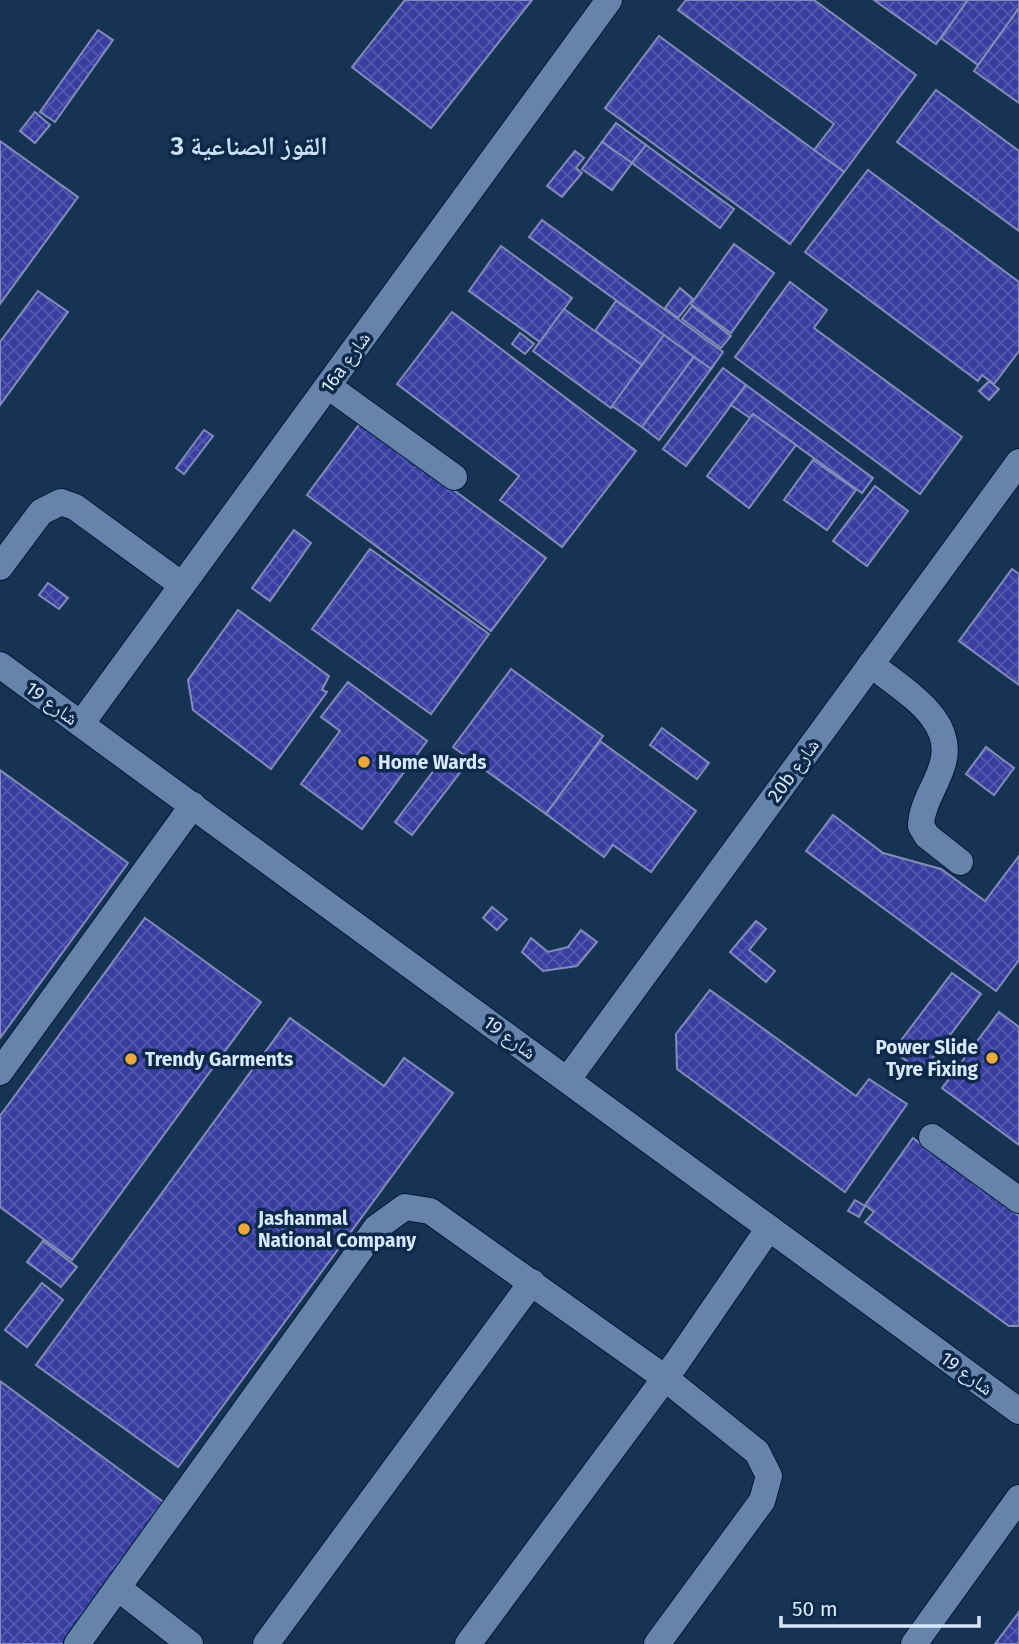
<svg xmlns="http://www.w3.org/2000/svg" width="1019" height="1644" font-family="'Fira Sans','Noto Naskh Arabic',sans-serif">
<defs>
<pattern id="building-cross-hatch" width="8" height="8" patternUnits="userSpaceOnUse" patternTransform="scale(1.75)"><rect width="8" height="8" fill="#373ea0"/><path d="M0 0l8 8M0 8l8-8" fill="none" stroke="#535aae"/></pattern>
</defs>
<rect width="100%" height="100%" fill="#173353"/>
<g fill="url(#building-cross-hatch)" stroke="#828cb9" stroke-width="2">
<polygon points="405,0 532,0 431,128 352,67"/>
<polygon points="686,0 814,0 916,75 844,172 814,150 834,124 678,10"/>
<polygon points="874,0 968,0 936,44"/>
<polygon points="968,0 1019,0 1019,8 978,65 941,38"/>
<polygon points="1019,8 1019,103 974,71"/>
<polygon points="98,30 113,40 55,122 40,112"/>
<polygon points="659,36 844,172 790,244 605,108"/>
<polygon points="936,90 1019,151 1019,231 897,142"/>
<polygon points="35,112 50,125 35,143 20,131"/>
<polygon points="616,123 646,145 632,163 602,142"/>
<polygon points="0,141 78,197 0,304"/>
<polygon points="602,142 632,163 612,190 582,169"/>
<polygon points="646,145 734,209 720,228 632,163"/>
<polygon points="575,151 584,158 576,168 582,173 562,197 547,186"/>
<polygon points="868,170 1019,282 1019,351 994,384 982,375 978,381 805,252"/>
<polygon points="542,220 723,352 711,369 529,237"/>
<polygon points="734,244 774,273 731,333 691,304"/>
<polygon points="501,246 572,298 540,342 469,291"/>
<polygon points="790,282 827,310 814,328 962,437 920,494 735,357"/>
<polygon points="680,288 693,299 678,318 665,308"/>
<polygon points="38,291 68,312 0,405 0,342"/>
<polygon points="616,301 664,335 642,365 595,331"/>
<polygon points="692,306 731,336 721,348 682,319"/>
<polygon points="564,309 642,365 611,408 533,351"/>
<polygon points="452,312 636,451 562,547 500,500 519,476 397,384"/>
<polygon points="520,333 534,344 525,354 512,344"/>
<polygon points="664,335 694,357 642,427 612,406"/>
<polygon points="694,357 711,369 659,440 642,427"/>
<polygon points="723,368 746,385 686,466 663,449"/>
<polygon points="989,381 999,389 989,400 979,391"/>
<polygon points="746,385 873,478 862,493 753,414 750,418 731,405"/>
<polygon points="753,414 796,445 749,508 707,476"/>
<polygon points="361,422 546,558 491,631 307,495"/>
<polygon points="204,430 213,436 184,474 176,468"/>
<polygon points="813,460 856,490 827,530 784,500"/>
<polygon points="875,486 908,511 867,566 833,541"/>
<polygon points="294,530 311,543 270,601 252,588"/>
<polygon points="370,549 489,634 431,714 312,629"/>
<polygon points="1012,569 1019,574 1019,685 959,641"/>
<polygon points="48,583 68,598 59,609 39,595"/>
<polygon points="238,610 329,676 322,690 327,692 271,769 193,710 188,680"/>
<polygon points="511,669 603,736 546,814 453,747"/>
<polygon points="348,682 427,741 362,829 301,784 340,731 321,717"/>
<polygon points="662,728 709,763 697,779 650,745"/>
<polygon points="600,741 696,811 651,872 613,845 604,857 546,814"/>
<polygon points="986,747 1014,768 994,795 966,774"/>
<polygon points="444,757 462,770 412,835 395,822"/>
<polygon points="0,770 128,863 0,1038"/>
<polygon points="833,815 883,853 941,869 985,901 1019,856 1019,960 996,991 806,851"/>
<polygon points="492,907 507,919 497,930 483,918"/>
<polygon points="145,918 261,1002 72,1260 0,1207 0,1116"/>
<polygon points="756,921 766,929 749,950 775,971 766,982 730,952"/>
<polygon points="581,930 597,942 577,966 543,971 522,952 531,938 548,952 568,947"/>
<polygon points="952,973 981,994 922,1072 893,1051"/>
<polygon points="710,990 856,1096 869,1079 907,1104 845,1192 677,1069 676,1034"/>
<polygon points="999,1012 1019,1027 1019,1145 942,1088"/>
<polygon points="290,1018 384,1086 404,1058 453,1093 178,1467 36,1365"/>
<polygon points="913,1138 1019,1216 1019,1326 1009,1326 865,1222 874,1212 865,1205"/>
<polygon points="855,1200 865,1206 859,1217 848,1211"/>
<polygon points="43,1241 77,1267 61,1287 27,1262"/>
<polygon points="42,1283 63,1300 27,1347 5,1330"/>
<polygon points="0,1381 177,1512 78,1644 0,1644"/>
<polygon points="1019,1612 1019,1644 995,1644"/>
</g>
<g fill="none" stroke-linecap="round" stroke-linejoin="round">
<g stroke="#011938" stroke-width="28">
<g id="minor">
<polyline points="328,386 454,477"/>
<polyline points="0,567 41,512 61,502 75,507 182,585"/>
<path d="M871,664C903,691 960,720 941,769C935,787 921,807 921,826L927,836L960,862"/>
<polyline points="0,665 1019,1411"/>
<polyline points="81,724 609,0"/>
<polyline points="0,1072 193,805"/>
<polyline points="568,1079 1019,462"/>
<polyline points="932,1137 1019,1200"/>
<polyline points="118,1588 190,1644"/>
<polyline points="77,1644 376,1228 405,1207 430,1211 665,1378 757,1452 769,1476 762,1501 657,1644"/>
<polyline points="266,1644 532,1282"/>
<polyline points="468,1644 677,1362 769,1228"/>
<polyline points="914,1644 1019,1498"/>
</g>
</g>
<use href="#minor" stroke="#6684aa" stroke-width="26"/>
</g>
<g fill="#eda83b" stroke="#0d2848" stroke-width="2.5">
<circle cx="364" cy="762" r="7"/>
<circle cx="992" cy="1058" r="7"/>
<circle cx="131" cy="1059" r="7"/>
<circle cx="244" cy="1229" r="7"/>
</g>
<g text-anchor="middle" stroke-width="7" stroke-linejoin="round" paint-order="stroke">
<g font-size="19" fill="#d8e9fe" stroke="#0d2848">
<text transform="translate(345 362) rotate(-54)" y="7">16a شارع</text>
<text transform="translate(52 703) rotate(36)" y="7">شارع 19</text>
<text transform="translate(793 770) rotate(-54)" y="7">20b شارع</text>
<text transform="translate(510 1037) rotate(36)" y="7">شارع 19</text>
<text transform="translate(967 1373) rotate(36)" y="7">شارع 19</text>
</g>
<g font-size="19" font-weight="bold" fill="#d8e9fe" stroke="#0d2848" text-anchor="start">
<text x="378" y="769">Home Wards</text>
<text x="978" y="1054" text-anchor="end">Power Slide<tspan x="978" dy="22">Tyre Fixing</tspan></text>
<text x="145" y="1066">Trendy Garments</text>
<text x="258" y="1225">Jashanmal<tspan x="258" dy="22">National Company</tspan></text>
</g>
<g font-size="26" font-weight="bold" fill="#cbdff8" stroke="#0d2848">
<text x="249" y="155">القوز الصناعية 3</text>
</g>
</g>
<path d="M781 1616v10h198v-10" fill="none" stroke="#d8e9fe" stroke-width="3.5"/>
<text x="792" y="1616" font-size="21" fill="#d8e9fe" stroke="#0d2848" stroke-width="5" paint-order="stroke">50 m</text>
</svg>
